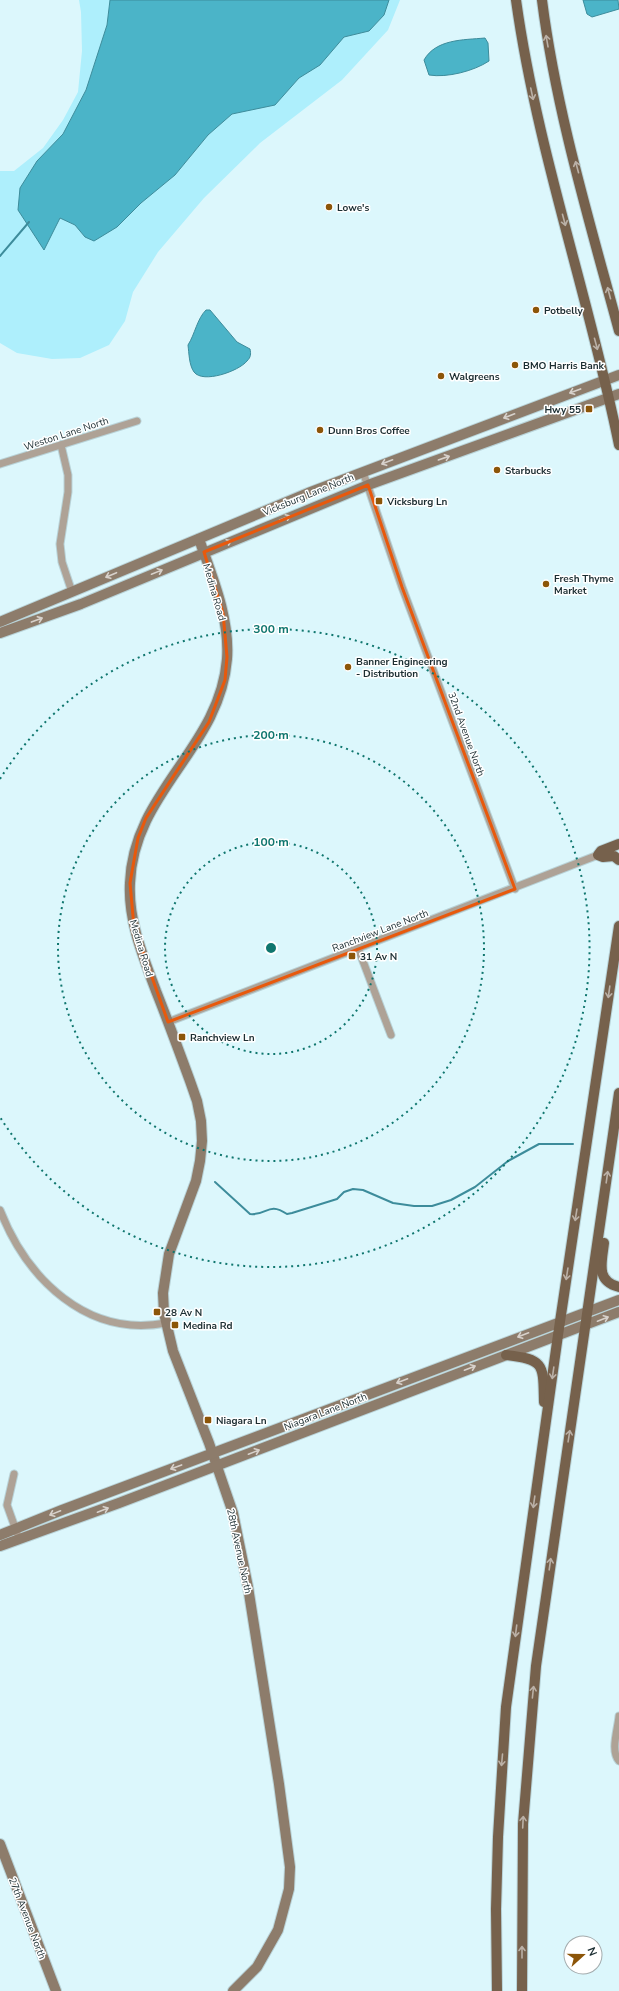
<svg xmlns="http://www.w3.org/2000/svg" width="619" height="1991" font-family="'Nunito Sans',sans-serif">
<rect width="100%" height="100%" fill="#dcf7fc"/>
<polygon fill="#aeeffc" points="79,0 110,0 107,25 86,90 63,134 37,161 60,218 75,225 85,237 117,227 141,203 175,175 208,135 232,114 275,105 299,78 320,65 344,37 369,31 384,15 389,0 400,0 388,30 342,80 260,143 204,198 158,252 133,292 125,321 109,345 80,358 52,359 17,353 0,343 0,171 14,171 43,148 63,120 78,92 82,51 81,12"/>
<g fill="#4bb4c8" stroke="#3d8c9b">
<polygon points="110,0 389,0 384,15 369,31 344,37 320,65 299,78 275,105 232,114 208,135 175,175 141,203 117,227 94,241 85,237 75,225 60,218 44,250 18,210 20,188 37,161 63,134 86,90 107,25"/>
<polygon points="583,0 618,0 619,9 592,17 587,14"/>
<path d="M485,38L488,43L489,61C474,71 447,78 429,75L424,60C436,39 463,40 485,38Z"/>
<path d="M206,310H210L237,342L250,349C251,354 251,357 247,361C239,371 203,384 194,372C189,365 189,353 188,345C195,334 197,319 206,310Z"/>
</g>
<g fill="none" stroke-linecap="round" stroke-linejoin="round">
<g stroke="#3d8c9b" stroke-width="2">
<polyline points="0,256 29,222"/>
<path d="M215,1182L250,1214C267,1216 268,1201 287,1214L292,1213L337,1199L344,1192L353,1189L363,1190L393,1203L414,1206H432L451,1200L475,1187L508,1161L539,1144H573"/>
</g>
<g stroke="#b9d3d8" stroke-width="9">
<g id="street">
<polyline points="61,445 68,475 68,492 60,544 62,562 72,592"/>
<polyline points="0,464 137,421"/>
<polyline points="363,472 402,587 515,889"/>
<polyline points="358,948 391,1035"/>
<polyline points="168,1022 598,855"/>
<path d="M0,1210C27,1279 87,1338 166,1323"/>
<polyline points="14,1474 7,1505 17,1533"/>
<path d="M619,1716C618,1729 610,1751 619,1761"/>
</g>
</g>
<g stroke="#b9d3d8" stroke-width="12">
<g id="secondary">
<path d="M199,539C212,576 230,618 227,659C220,748 133,792 130,883C128,921 143,956 156,991C168,1021 179,1051 190,1081L197,1101L201,1121L202,1141L200,1161L196,1181L169,1254L163,1293L164,1313L173,1351L209,1443L233,1513L248,1587L279,1784L290,1867L289,1889L278,1930L257,1967L233,1991"/>
<polyline points="0,622 308,493 619,375"/>
<polyline points="0,633 81,604 368,485 619,394"/>
<polyline points="0,1535 62,1510 619,1300"/>
<polyline points="0,1546 119,1503 619,1312"/>
<polyline points="0,1844 56,1991"/>
</g>
</g>
<g stroke="#b9d3d8" stroke-width="12">
<g id="primary">
<path d="M516,0C537,151 589,296 619,445"/>
<path d="M542,0C556,111 590,223 619,331"/>
<polyline points="619,844 601,851 598,855 603,857 614,856 619,860"/>
<path d="M604,1243C602,1262 595,1281 619,1287"/>
<path d="M506,1355C546,1359 543,1366 544,1402"/>
<polyline points="497,1991 496,1909 498,1837 506,1707 558,1335 619,926"/>
<polyline points="522,1991 523,1824 536,1666 619,1093"/>
</g>
</g>
<use href="#street" stroke="#aea296" stroke-width="7"/>
<use href="#secondary" stroke="#8d7c6b" stroke-width="10"/>
<use href="#primary" stroke="#76614c" stroke-width="10"/>
</g>
<defs><path id="oneway-shaft" d="M-6 0H5M1.5-3L5.5 0L1.5 3" fill="none" stroke-width="1.6" stroke-linecap="round" stroke-linejoin="round"/></defs>
<g stroke="#bab0a6">
<use href="#oneway-shaft" transform="translate(547 41) rotate(-100)"/>
<use href="#oneway-shaft" transform="translate(532 94) rotate(78)"/>
<use href="#oneway-shaft" transform="translate(577 167) rotate(-105)"/>
<use href="#oneway-shaft" transform="translate(564 220) rotate(75)"/>
<use href="#oneway-shaft" transform="translate(609 293) rotate(-105)"/>
<use href="#oneway-shaft" transform="translate(596 344) rotate(75)"/>
<use href="#oneway-shaft" transform="translate(609 992) rotate(98)"/>
<use href="#oneway-shaft" transform="translate(607 1177) rotate(-82)"/>
<use href="#oneway-shaft" transform="translate(576 1215) rotate(99)"/>
<use href="#oneway-shaft" transform="translate(567 1274) rotate(99)"/>
<use href="#oneway-shaft" transform="translate(553 1373) rotate(98)"/>
<use href="#oneway-shaft" transform="translate(569 1436) rotate(-81)"/>
<use href="#oneway-shaft" transform="translate(534 1502) rotate(98)"/>
<use href="#oneway-shaft" transform="translate(550 1564) rotate(-82)"/>
<use href="#oneway-shaft" transform="translate(516 1631) rotate(97)"/>
<use href="#oneway-shaft" transform="translate(533 1692) rotate(-84)"/>
<use href="#oneway-shaft" transform="translate(502 1760) rotate(95)"/>
<use href="#oneway-shaft" transform="translate(523 1822) rotate(-87)"/>
<use href="#oneway-shaft" transform="translate(522 1952) rotate(-90)"/>
</g>
<g stroke="#d7d1cb">
<use href="#oneway-shaft" transform="translate(575 391) rotate(160)"/>
<use href="#oneway-shaft" transform="translate(509 416) rotate(159)"/>
<use href="#oneway-shaft" transform="translate(444 458) rotate(-19)"/>
<use href="#oneway-shaft" transform="translate(387 462) rotate(159)"/>
<use href="#oneway-shaft" transform="translate(285 518) rotate(-22)"/>
<use href="#oneway-shaft" transform="translate(226 543) rotate(-23)"/>
<use href="#oneway-shaft" transform="translate(157 572) rotate(-22)"/>
<use href="#oneway-shaft" transform="translate(111 575) rotate(157)"/>
<use href="#oneway-shaft" transform="translate(37 620) rotate(-20)"/>
<use href="#oneway-shaft" transform="translate(603 1319) rotate(-21)"/>
<use href="#oneway-shaft" transform="translate(523 1335) rotate(159)"/>
<use href="#oneway-shaft" transform="translate(470 1368) rotate(-21)"/>
<use href="#oneway-shaft" transform="translate(402 1381) rotate(159)"/>
<use href="#oneway-shaft" transform="translate(254 1452) rotate(-21)"/>
<use href="#oneway-shaft" transform="translate(176 1467) rotate(160)"/>
<use href="#oneway-shaft" transform="translate(103 1510) rotate(-21)"/>
<use href="#oneway-shaft" transform="translate(55 1513) rotate(158)"/>
</g>
<path fill="none" stroke="#e8590c" stroke-width="3" stroke-linejoin="round" d="M368,485L402,587L515,889L168,1022L134,927L130,883L138,838L146,818L209,722L225,680L227,657L223,613L204,552Z"/>
<g fill="none" stroke="#0f766e" stroke-width="2" stroke-dasharray="2 4">
<circle cx="271" cy="948" r="106"/>
<circle cx="271" cy="948" r="213"/>
<path d="M0 779A319 319 0 1 1 0 1117"/>
</g>
<g fill="#8c5508" stroke="#fff" stroke-width="1.5">
<circle cx="329" cy="207" r="4"/>
<circle cx="536" cy="310" r="4"/>
<circle cx="515" cy="365" r="4"/>
<circle cx="441" cy="376" r="4"/>
<rect x="585" y="405" width="8" height="8" rx="2"/>
<circle cx="320" cy="430" r="4"/>
<circle cx="497" cy="470" r="4"/>
<rect x="375" y="497" width="8" height="8" rx="2"/>
<circle cx="546" cy="584" r="4"/>
<circle cx="348" cy="667" r="4"/>
<rect x="348" y="952" width="8" height="8" rx="2"/>
<rect x="178" y="1033" width="8" height="8" rx="2"/>
<rect x="153" y="1308" width="8" height="8" rx="2"/>
<rect x="171" y="1321" width="8" height="8" rx="2"/>
<rect x="204" y="1416" width="8" height="8" rx="2"/>
</g>
<g text-anchor="middle" stroke-width="3" stroke-linejoin="round" paint-order="stroke">
<g font-size="10" font-weight="bold" fill="#1c2e32" stroke="#fff" text-anchor="start">
<text x="337" y="211">Lowe's</text>
<text x="544" y="314">Potbelly</text>
<text x="523" y="369">BMO Harris Bank</text>
<text x="449" y="380">Walgreens</text>
<text x="581" y="413" text-anchor="end">Hwy 55</text>
<text x="328" y="434">Dunn Bros Coffee</text>
<text x="505" y="474">Starbucks</text>
<text x="387" y="505">Vicksburg Ln</text>
<text x="554" y="582">Fresh Thyme<tspan x="554" dy="12">Market</tspan></text>
<text x="356" y="665">Banner Engineering<tspan x="356" dy="12">- Distribution</tspan></text>
<text x="360" y="960">31 Av N</text>
<text x="190" y="1041">Ranchview Ln</text>
<text x="165" y="1316">28 Av N</text>
<text x="183" y="1329">Medina Rd</text>
<text x="216" y="1424">Niagara Ln</text>
</g>
<g font-size="10" fill="#1c2e32" stroke="#fff">
<text transform="translate(66 433) rotate(-18)" y="4">Weston Lane North</text>
<text transform="translate(308 494) rotate(-22)" y="4">Vicksburg Lane North</text>
<text transform="translate(215 592) rotate(74)" y="4">Medina Road</text>
<text transform="translate(467 734) rotate(70)" y="4">32nd Avenue North</text>
<text transform="translate(380 930) rotate(-21)" y="4">Ranchview Lane North</text>
<text transform="translate(142 948) rotate(73)" y="4">Medina Road</text>
<text transform="translate(325 1411) rotate(-21)" y="4">Niagara Lane North</text>
<text transform="translate(240 1551) rotate(78)" y="4">28th Avenue North</text>
<text transform="translate(28 1918) rotate(69)" y="4">27th Avenue North</text>
</g>
</g>
<circle cx="271" cy="948" r="6" fill="#0f766e" stroke="#fff" stroke-width="2"/>
<g font-size="12" text-anchor="middle" font-weight="bold" fill="#0f766e" stroke="#fff" stroke-width="3" stroke-linejoin="round" paint-order="stroke">
<text x="271" y="633">300 m</text>
<text x="271" y="739">200 m</text>
<text x="271" y="846">100 m</text>
</g>
<g transform="translate(583 1955) rotate(69)"><circle r="19" fill="#ffffff" stroke="#a4abad"/>
<path d="M0-3L7 15L0 10L-7 15Z" fill="#8c5508"/>
<text y="-6" font-size="11" font-weight="bold" text-anchor="middle" fill="#1c2e32">N</text>
</g>
</svg>
